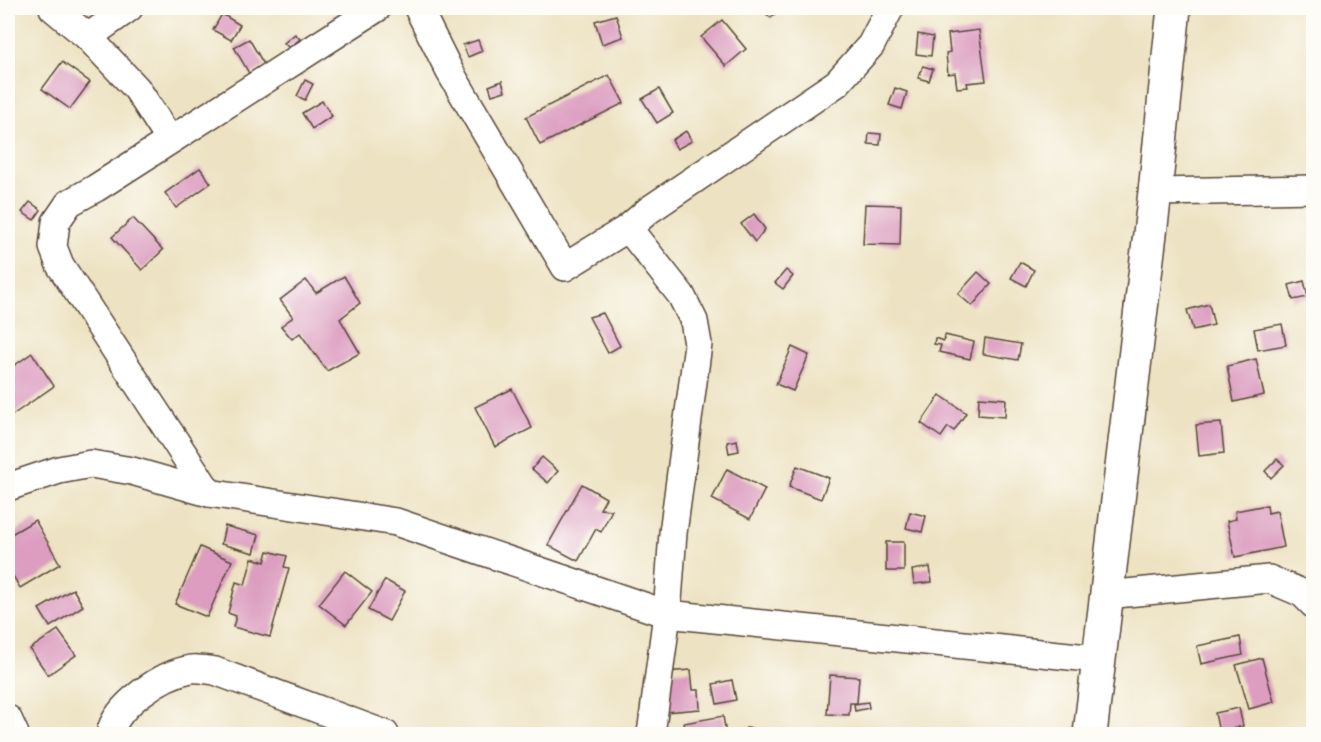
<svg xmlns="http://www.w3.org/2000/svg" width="1321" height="742" font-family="'Gochi Hand',sans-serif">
<rect width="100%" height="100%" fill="#fdfcf7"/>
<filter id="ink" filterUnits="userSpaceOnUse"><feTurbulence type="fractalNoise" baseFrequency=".0167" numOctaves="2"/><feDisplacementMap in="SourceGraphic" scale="12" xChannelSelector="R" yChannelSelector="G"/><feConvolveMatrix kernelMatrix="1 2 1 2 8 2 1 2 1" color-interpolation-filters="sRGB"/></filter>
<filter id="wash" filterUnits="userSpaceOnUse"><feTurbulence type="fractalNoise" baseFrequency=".008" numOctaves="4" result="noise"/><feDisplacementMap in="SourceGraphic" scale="24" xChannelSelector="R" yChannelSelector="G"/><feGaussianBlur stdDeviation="1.35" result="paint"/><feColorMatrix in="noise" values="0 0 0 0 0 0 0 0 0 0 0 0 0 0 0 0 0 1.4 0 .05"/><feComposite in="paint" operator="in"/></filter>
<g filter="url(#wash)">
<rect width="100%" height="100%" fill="#ede2c2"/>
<g id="blocks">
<g fill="#dc9dc0">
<polygon points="709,8 722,8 713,13"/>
<polygon points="759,8 780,8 771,18"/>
<polygon points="222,14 240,25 231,40 213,30"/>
<polygon points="616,15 623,37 602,44 595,21"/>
<polygon points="722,20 746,49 726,66 701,37"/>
<polygon points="979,30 986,81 967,83 968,87 957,88 955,73 948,74 946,53 950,52 948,34"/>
<polygon points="295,34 300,39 289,48 284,43"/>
<polygon points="918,34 933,37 931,56 916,54"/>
<polygon points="249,39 265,66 250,75 234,47"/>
<polygon points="478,40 482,51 468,57 463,45"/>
<polygon points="62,62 90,82 70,109 42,89"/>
<polygon points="923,66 933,69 929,81 918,78"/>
<polygon points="609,75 624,103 540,145 526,117"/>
<polygon points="305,80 313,84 305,100 297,96"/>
<polygon points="502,81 505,91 492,95 489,86"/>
<polygon points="895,88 907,92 902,109 889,105"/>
<polygon points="659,89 673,113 657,123 642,99"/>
<polygon points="322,101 332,116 312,129 302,113"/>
<polygon points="686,131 692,141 677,149 672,140"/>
<polygon points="869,133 881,134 880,145 868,144"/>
<polygon points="200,168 211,183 176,208 165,193"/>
<polygon points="30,202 41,210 34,220 22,212"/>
<polygon points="865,204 901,205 900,245 863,244"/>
<polygon points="754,214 765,229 755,242 741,224"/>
<polygon points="133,218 163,250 142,270 112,237"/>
<polygon points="1020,262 1034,270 1026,286 1011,278"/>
<polygon points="786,270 793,276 783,289 775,283"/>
<polygon points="978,272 991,284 972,306 958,294"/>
<polygon points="344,276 360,303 340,319 360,353 327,371 300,333 292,339 281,326 293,317 280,300 306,280 316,293"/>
<polygon points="1304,281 1308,297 1293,300 1289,285"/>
<polygon points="1209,304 1214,325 1193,330 1187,310"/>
<polygon points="603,313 620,346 608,353 589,317"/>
<polygon points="1282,324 1286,345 1258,350 1254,329"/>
<polygon points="945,335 974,342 970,359 939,352 941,345 934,344 935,338 944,341"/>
<polygon points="985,338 1021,344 1018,360 983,354"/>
<polygon points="792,347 809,355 793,391 776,384"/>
<polygon points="32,353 54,386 11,416 8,410 8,370"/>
<polygon points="1256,359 1264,395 1234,402 1227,366"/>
<polygon points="512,389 532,428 495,447 475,407"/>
<polygon points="940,395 966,413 954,431 948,427 941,437 921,423"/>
<polygon points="979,397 1006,399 1005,417 978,415"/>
<polygon points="1221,423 1224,453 1199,456 1196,425"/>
<polygon points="737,440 739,451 729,453 727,442"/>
<polygon points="542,457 558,471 548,483 532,469"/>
<polygon points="1277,459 1284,465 1271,478 1265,471"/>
<polygon points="797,466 829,478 821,499 789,487"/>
<polygon points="727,469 765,489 750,519 712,499"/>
<polygon points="582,484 606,498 600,509 612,510 601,532 596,529 578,561 548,545"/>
<polygon points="1267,505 1268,513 1277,511 1284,547 1235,557 1227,521 1236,519 1235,511"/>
<polygon points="910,512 926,516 922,532 906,528"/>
<polygon points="35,520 60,564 20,588 8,567 8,536"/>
<polygon points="225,526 259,535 254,553 221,544"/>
<rect x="886" y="542" width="18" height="29"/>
<polygon points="200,547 232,561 207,617 175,604"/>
<polygon points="268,551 287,556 284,567 289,568 270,637 233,627 236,616 228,613 236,582 245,585 252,558 265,562"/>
<polygon points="930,567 932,582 914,584 912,570"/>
<polygon points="345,571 372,592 346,625 319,604"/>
<polygon points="385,580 405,591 389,621 368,610"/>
<polygon points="73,589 83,606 50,627 39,609"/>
<polygon points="58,630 76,655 48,675 30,649"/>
<polygon points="1240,637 1243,655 1201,664 1197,646"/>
<polygon points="1262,658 1274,702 1249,709 1236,665"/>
<polygon points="691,670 693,690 699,690 700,709 666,712 663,672"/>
<polygon points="830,675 859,677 857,703 850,703 849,715 827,714"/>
<polygon points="732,680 736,700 717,704 713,684"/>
<polygon points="868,702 869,708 855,711 854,704"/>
<polygon points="1239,708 1243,726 1219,732 1215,713"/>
<polygon points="723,716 726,734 686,734 684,723"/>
<polygon points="746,728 759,729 758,734 746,734"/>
</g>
</g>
</g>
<g filter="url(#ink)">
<use href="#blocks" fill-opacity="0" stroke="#564637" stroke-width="1.5"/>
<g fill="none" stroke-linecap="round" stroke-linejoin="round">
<g stroke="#564637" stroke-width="30">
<g id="street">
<polyline points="53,8 88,37 137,89 170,140"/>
<polyline points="418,8 450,72 565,267 628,228 649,210 837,83 871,45 890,8"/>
<polyline points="88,37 129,8"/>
<polyline points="1155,192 1314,189"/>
<polyline points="628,228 681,295 694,321 698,344 673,533 667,614 651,734"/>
<polyline points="8,487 59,470 91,464 132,471 209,493 396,522 667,614 1098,659"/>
<polyline points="209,493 60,265 53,247 56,222 69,203 96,188 377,8"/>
<polyline points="1106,595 1269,579 1302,593 1314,605"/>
<polyline points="8,719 15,734"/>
<path d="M110,734C116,705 162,674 191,669C198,668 207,670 215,671L385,734"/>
</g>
</g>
<g stroke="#564637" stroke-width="36">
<polyline id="primary" points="1090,734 1155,192 1174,8"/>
</g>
<use href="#street" stroke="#fff" stroke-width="27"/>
<use href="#primary" stroke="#fff" stroke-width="33"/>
</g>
</g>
<rect width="1321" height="742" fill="none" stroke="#fdfcf7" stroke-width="30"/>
</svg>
